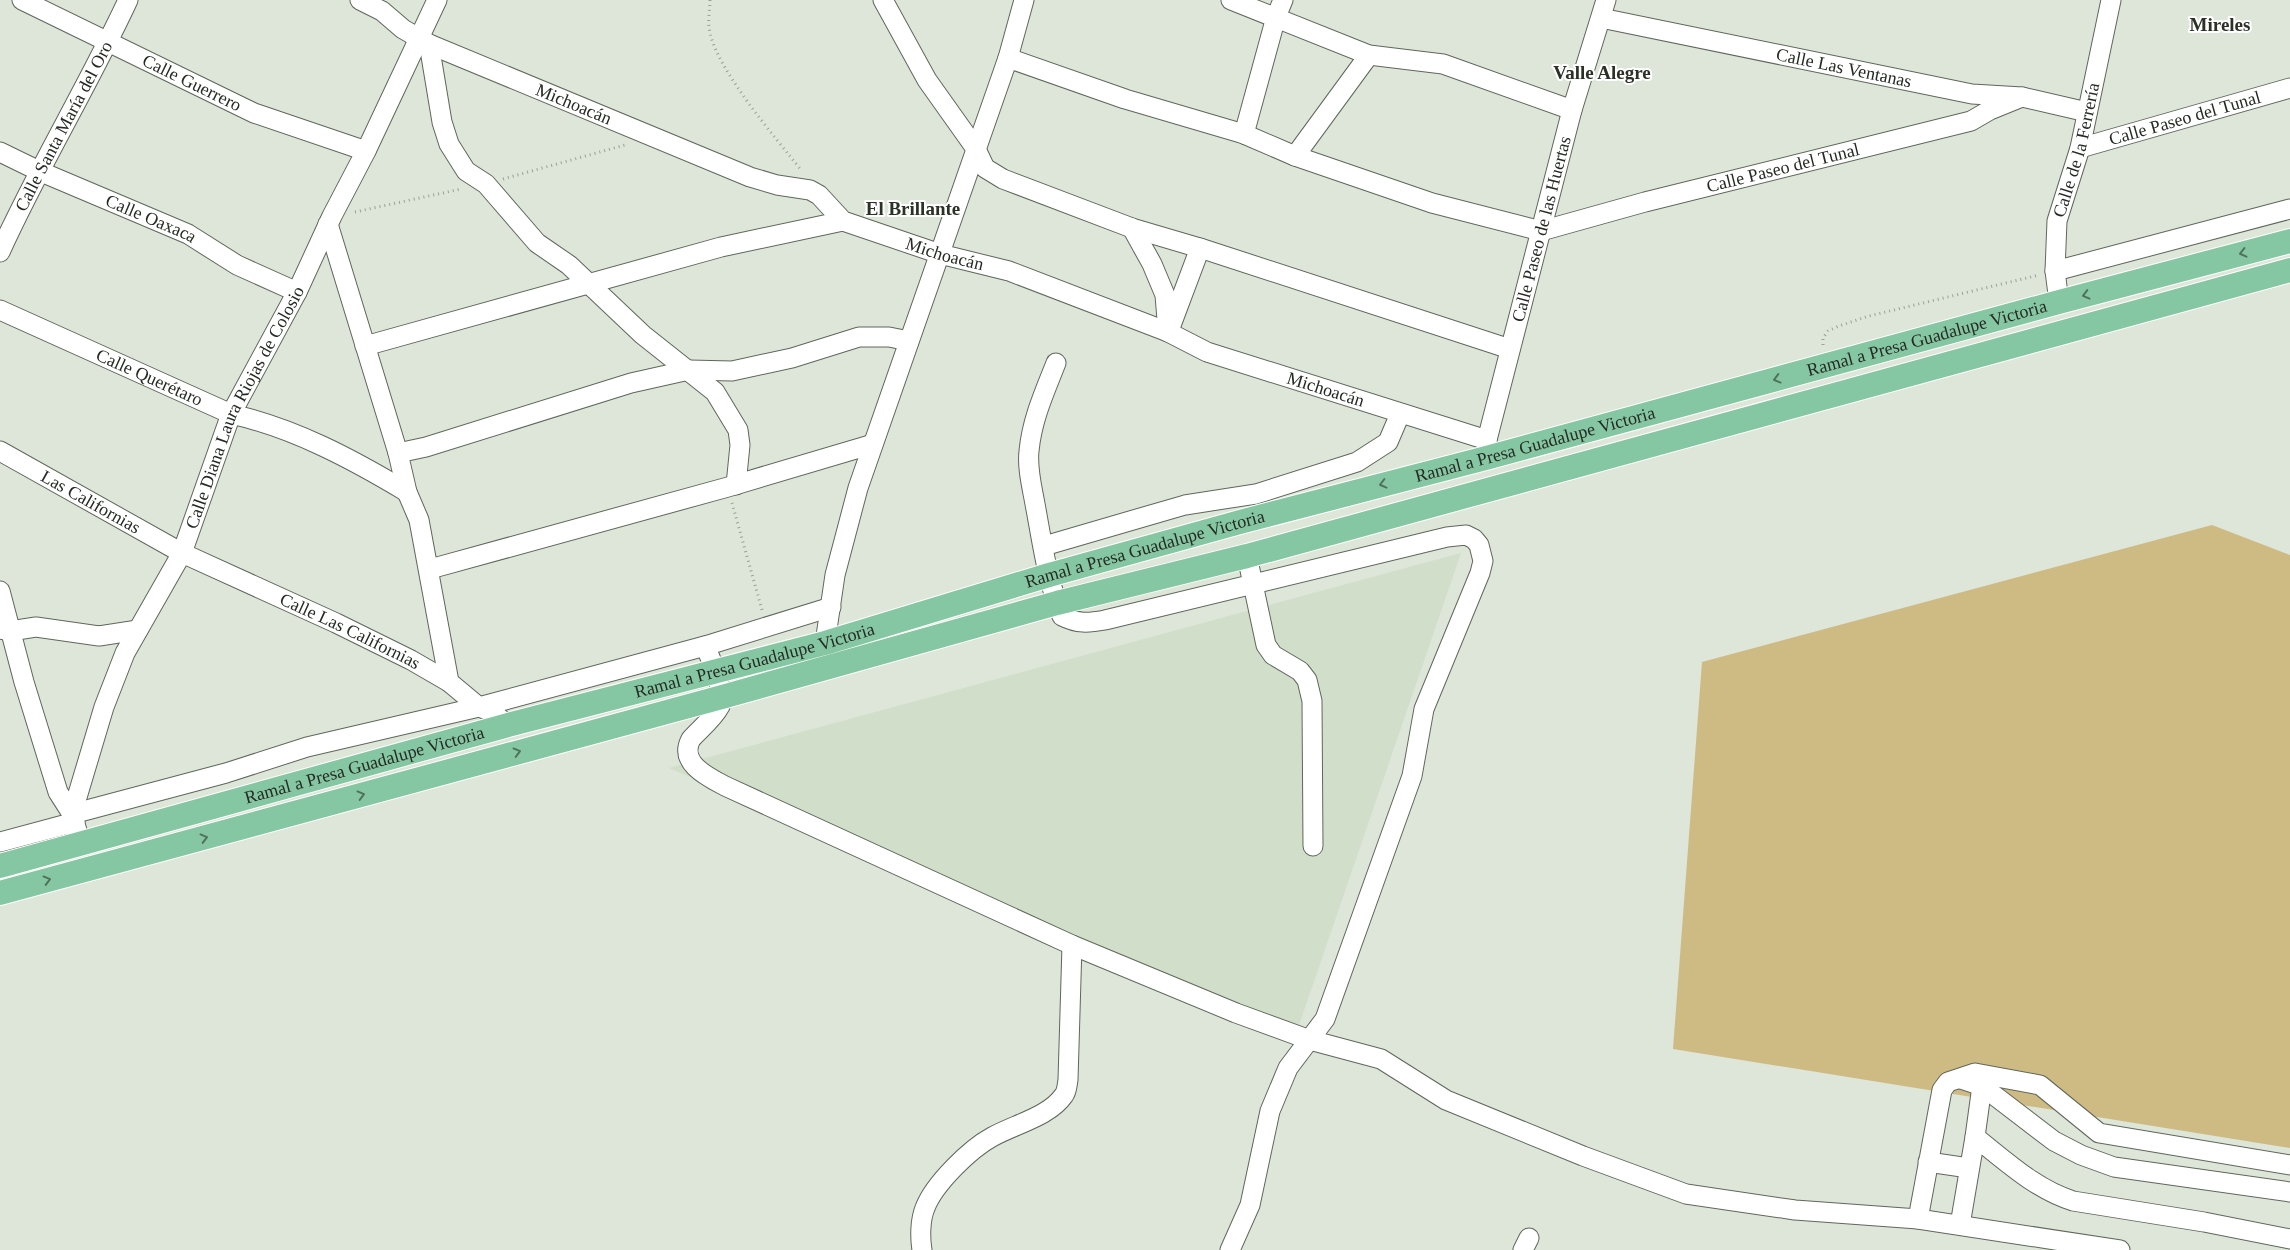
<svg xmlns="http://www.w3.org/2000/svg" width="2290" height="1250" font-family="'Times New Roman',serif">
<rect width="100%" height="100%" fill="#dde6d8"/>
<polygon fill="#d1dec9" points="1461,553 1297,1031 669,768"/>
<polygon fill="#cebb83" points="2212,525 2290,555 2290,1148 1673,1049 1702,662"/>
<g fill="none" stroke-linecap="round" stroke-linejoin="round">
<g stroke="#5f675b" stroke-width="21">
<g id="minor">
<path id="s1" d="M22,0L254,113L366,151"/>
<path id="s2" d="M360,0L382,11L403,29L429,44L750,177L777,185L810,190L819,195L843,221L940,254L1009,271L1168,332L1207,352L1487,440"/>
<polyline points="883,0 927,80 976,149 985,168 1003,179 1132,228 1200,248 1510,349"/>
<polyline points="1231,0 1369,55 1443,64 1572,110"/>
<path id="s3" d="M1601,18L1972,94L2022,97L2087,112"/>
<polyline points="429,44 442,122 449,144 466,171 486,184 537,243 569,265 643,335 715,392 738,430 740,445 736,485"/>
<path id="s4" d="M1008,58L1125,99L1244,134L1295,156L1432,203L1541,231L1645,202L1971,121L1990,110L2022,97"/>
<polyline points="1244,134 1276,17 1283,0"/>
<path id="s5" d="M2080,148L2290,88"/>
<path id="s6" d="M0,152L39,171L188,234L237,265L297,292"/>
<polyline points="1295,156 1369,55"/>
<polyline points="328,224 398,453"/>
<polyline points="1132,228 1152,264 1165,295 1168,332"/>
<path id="s7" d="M0,252C39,166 88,86 128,0"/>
<polyline points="2055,271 2290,209"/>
<path id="s8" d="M2059,302L2055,271L2057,221L2080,148L2111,0"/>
<path id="s9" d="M0,310L231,414C294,428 352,459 407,492"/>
<polyline points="1170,328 1200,248"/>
<polyline points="365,346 721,247 843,221"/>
<path d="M1056,363C1045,391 1032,419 1029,451C1027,468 1032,487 1035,504C1042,541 1047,581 1062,616C1078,624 1088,623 1105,620L1447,537L1466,535L1474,539L1479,545L1483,561L1480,573L1424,709L1412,776L1325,1019L1288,1068L1270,1111L1250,1205L1230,1250"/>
<path id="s10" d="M0,451L182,553L336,623L411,660L449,682L479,707L492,712L508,725"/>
<path id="s11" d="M1486,453L1487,440L1572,110L1606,0"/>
<polyline points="1044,546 1185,505 1256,494 1357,462 1388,442 1400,414"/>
<polyline points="1247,556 1266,645 1273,655 1300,671 1307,680 1312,701 1313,846"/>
<polyline points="430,569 728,487 873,444"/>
<polyline points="0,591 24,682 58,792 72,814 226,773 307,747 479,707 705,646 831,607"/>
<polyline points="0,629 10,631 36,627 99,636 138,630"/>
<polyline points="825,643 835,575 858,488 1008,58 1024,0"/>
<path d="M705,646C711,659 726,693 720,706C713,719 700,729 691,739C678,763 708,777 725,786L1072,945L1236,1013L1310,1040L1381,1059L1446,1100L1583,1156L1686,1194L1795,1210L1918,1219L2120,1250"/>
<polyline points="449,682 419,520 407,492 398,453 426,447 631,383 689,370 732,371 792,358 859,337 889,337 909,341"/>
<polyline points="0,842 75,822"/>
<path id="s12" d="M81,844L72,814L104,707L125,653L182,553L231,414L297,292L332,216L366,151L437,0"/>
<polyline points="1961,1079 1982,1086 2054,1141 2081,1155 2114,1167 2290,1192"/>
<polyline points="1975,1137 1982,1086"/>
<polyline points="1928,1162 1969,1168"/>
<polyline points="1918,1219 1942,1090 1948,1082 1975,1073 2040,1085 2099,1133 2290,1165"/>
<path d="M1960,1225L1975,1137C2006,1161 2035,1189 2073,1201L2204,1222L2290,1239"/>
<path d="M922,1250C920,1238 920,1220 925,1208C934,1184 970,1149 992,1137C1015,1124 1049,1117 1064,1095C1067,1091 1067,1085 1068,1080L1072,945"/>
<polyline points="1523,1250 1529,1238"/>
</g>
</g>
<g stroke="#fff" stroke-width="26">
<g id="major">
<path id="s13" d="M0,866L508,725L825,643L1049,575L1240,522L1486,458L2059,302L2290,241"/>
<polyline points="0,893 722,697 1057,603 1247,556 2290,270"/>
</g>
</g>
<g stroke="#9aa196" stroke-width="3" stroke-dasharray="1 4" stroke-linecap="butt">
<path d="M710,0C710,9 708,18 709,27C713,66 776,138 801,170"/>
<polyline points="503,179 625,145"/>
<polyline points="355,212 461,189"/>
<polyline points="1823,345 1823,338 1828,331 1839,326 1869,316 2039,275"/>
<polyline points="732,503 762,610"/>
</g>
<use href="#minor" stroke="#fff" stroke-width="19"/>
<use href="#major" stroke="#86c7a3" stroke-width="24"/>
</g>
<defs><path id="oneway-chevron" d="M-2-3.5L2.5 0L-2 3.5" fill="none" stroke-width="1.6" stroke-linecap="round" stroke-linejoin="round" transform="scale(1.25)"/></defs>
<g stroke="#51715d">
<use href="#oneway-chevron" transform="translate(2243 253) rotate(166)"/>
<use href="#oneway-chevron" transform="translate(2086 295) rotate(165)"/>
<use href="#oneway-chevron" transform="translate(1777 379) rotate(165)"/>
<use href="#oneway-chevron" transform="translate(1383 484) rotate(166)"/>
<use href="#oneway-chevron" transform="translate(517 752) rotate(-15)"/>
<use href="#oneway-chevron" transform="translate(361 795) rotate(-15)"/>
<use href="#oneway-chevron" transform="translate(204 838) rotate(-15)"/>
<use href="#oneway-chevron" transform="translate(47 880) rotate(-15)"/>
</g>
<g text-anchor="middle" stroke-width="4" stroke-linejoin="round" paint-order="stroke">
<g font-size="18" fill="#262a24" stroke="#fff">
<text dy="6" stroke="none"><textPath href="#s3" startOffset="248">Calle Las Ventanas</textPath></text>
<text dy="6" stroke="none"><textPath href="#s1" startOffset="189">Calle Guerrero</textPath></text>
<text dy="6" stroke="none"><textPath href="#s2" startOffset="239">Michoacán</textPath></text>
<text dy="6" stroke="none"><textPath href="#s5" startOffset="109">Calle Paseo del Tunal</textPath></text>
<text dy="6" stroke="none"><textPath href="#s7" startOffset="141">Calle Santa María del Oro</textPath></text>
<text dy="6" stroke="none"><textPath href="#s8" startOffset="155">Calle de la Ferrería</textPath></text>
<text dy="6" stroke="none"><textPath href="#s4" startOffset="811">Calle Paseo del Tunal</textPath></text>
<text dy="6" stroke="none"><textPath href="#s6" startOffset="165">Calle Oaxaca</textPath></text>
<text dy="6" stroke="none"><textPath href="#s11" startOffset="231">Calle Paseo de las Huertas</textPath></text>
<text dy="6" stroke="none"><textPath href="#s2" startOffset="644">Michoacán</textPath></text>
<text dy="6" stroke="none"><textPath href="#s13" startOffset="1998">Ramal a Presa Guadalupe Victoria</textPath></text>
<text dy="6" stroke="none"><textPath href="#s9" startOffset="164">Calle Querétaro</textPath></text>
<text dy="6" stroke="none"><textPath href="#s2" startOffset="1049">Michoacán</textPath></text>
<text dy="6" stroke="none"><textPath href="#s12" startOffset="475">Calle Diana Laura Riojas de Colosio</textPath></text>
<text dy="6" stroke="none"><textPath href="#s13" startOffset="1592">Ramal a Presa Guadalupe Victoria</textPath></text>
<text dy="6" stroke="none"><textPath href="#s10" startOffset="104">Las Californias</textPath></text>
<text dy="6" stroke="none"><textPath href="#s13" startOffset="1188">Ramal a Presa Guadalupe Victoria</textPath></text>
<text dy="6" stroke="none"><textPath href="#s10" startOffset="394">Calle Las Californias</textPath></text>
<text dy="6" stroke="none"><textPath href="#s13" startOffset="782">Ramal a Presa Guadalupe Victoria</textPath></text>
<text dy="6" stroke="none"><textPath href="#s13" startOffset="378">Ramal a Presa Guadalupe Victoria</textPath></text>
</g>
<g font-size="19" font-weight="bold" fill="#2a3126" stroke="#fff">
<text x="2220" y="31">Mireles</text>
<text x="1602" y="79">Valle Alegre</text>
<text x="913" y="215">El Brillante</text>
</g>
</g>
</svg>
